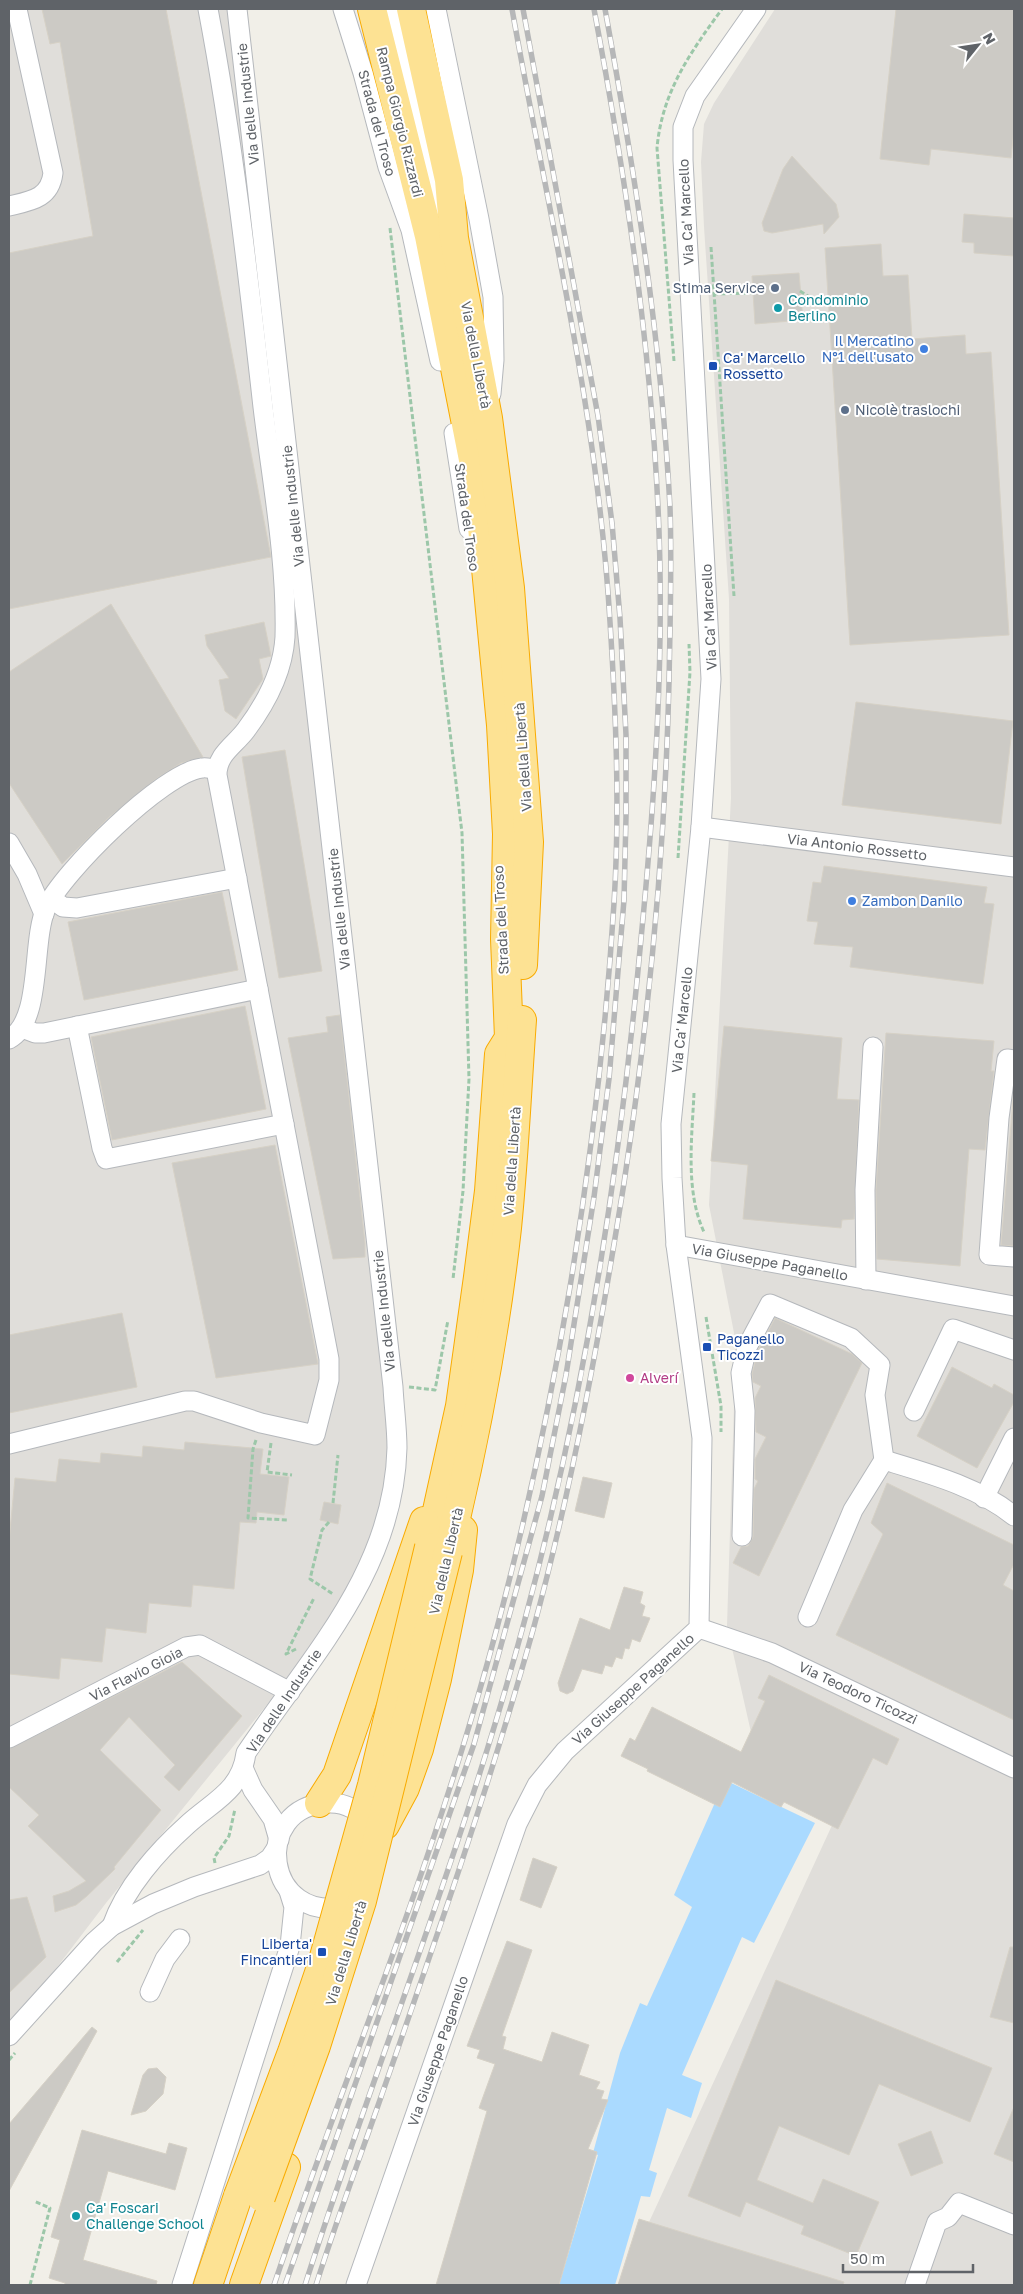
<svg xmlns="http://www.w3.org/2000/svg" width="1023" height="2294" font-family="'Golos Text',sans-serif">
<rect width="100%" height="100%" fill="#f1efe8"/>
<g fill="#e0deda">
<polygon points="9,9 229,9 389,1412 390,1448 385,1487 366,1558 342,1598 283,1685 106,1903 9,2030"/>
<polygon points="775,9 1014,9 1014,2285 620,2285 834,1821 762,1781 727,1626 736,1343 709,1205 731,798 729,599 704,227 701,162 704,124 714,103"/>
</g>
<polygon fill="#aadaff" points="725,1780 815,1823 754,1943 742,1937 682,2075 702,2083 691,2118 667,2108 649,2170 657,2173 650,2197 641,2196 615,2285 559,2285 598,2155 593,2153 620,2053 640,2003 647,2006 692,1907 674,1895"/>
<g fill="#cccac5" stroke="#d6d1c6">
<polygon points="42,9 166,9 271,557 9,609 9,253 93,236 60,42 50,44"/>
<polygon points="896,9 1014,9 1014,129 1011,158 931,149 929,165 880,159"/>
<polygon points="792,156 836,204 839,217 824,234 823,224 772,233 764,231 762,223 783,169"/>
<polygon points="964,214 1014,218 1014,256 974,253 974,243 962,242"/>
<polygon points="881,244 883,276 908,275 912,339 965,335 966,354 991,352 1009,635 850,645 825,248"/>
<polygon points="799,273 803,320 755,324 752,276"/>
<polygon points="111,604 203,757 181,763 157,778 108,818 62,864 9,783 9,672"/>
<polygon points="264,622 271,656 259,659 263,679 236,719 225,711 219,680 229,678 207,646 205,635"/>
<polygon points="856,702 1013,721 1001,824 842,805"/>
<polygon points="285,750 322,971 279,978 242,757"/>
<polygon points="824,866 987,887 984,903 994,904 983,984 850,967 853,947 814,944 818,922 807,921 813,882 821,883"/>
<polygon points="222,892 238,970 84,1000 68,922"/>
<polygon points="245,1006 266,1109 112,1140 91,1037"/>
<polygon points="340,1015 365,1243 365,1257 333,1259 288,1038 328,1032 326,1017"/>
<polygon points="724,1026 842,1038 837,1099 859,1100 854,1219 842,1220 841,1228 743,1219 748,1165 711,1161"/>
<polygon points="886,1033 994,1041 991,1071 994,1071 985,1150 969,1149 960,1266 877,1259 876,1190"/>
<polygon points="1014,1089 1014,1246 1001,1245"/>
<polygon points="275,1145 318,1364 216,1378 172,1163"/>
<polygon points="122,1313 137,1387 9,1413 9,1335"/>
<polygon points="775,1318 852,1354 862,1363 759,1576 733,1563 741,1547 748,1546 753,1537 754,1489 758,1481 755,1479 755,1459 766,1437 756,1432 755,1398 761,1386 753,1382 752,1374 758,1351"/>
<polygon points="952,1367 992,1388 994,1384 1014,1395 1014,1402 977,1468 917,1436"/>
<polygon points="185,1442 263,1449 260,1474 289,1477 284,1515 257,1512 256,1523 240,1522 234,1589 193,1585 191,1607 149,1603 146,1633 106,1628 102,1662 61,1658 59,1679 9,1674 9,1541 15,1478 56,1482 59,1459 100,1463 101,1453 142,1457 143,1446 184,1450"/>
<polygon points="583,1477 612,1483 604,1518 575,1511"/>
<polygon points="887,1483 1014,1545 1014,1564 1003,1585 1014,1591 1014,1720 836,1635 883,1534 871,1523"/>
<polygon points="324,1502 341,1505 338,1524 320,1520"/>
<polygon points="624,1587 643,1592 640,1603 645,1606 642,1616 650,1618 640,1642 632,1639 629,1649 625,1648 622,1659 616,1657 612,1667 605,1665 602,1674 582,1669 573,1691 567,1694 560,1691 558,1683 580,1618 610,1630"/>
<polygon points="182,1662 242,1716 179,1791 164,1777 175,1765 129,1717 100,1750 161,1810 114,1867 115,1869 87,1896 76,1905 55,1912 53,1896 69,1891 86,1881 28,1826 39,1815 9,1787 9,1749"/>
<polygon points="769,1675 899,1739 887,1765 873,1758 838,1829 784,1802 781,1807 732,1782 720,1807 647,1771 648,1769 621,1756 630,1738 635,1741 652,1707 741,1752 765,1701 758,1698"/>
<polygon points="533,1858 557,1867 541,1908 520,1900"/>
<polygon points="27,1897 46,1957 9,1993 9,1900"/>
<polygon points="507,1941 532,1950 502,2036 506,2037 503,2049 542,2062 552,2032 589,2045 579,2075 600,2082 596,2089 604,2091 601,2099 608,2100 588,2149 597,2152 559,2285 436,2285 487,2111 479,2108 495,2064 477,2058 480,2050 467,2046"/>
<polygon points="1010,1947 1014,1947 1014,2023 990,2017"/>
<polygon points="776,1980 992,2068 970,2122 879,2084 849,2155 779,2126 757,2180 813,2203 823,2179 879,2202 856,2256 801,2234 804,2226 746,2202 740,2217 688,2196"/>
<polygon points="92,2027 97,2031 9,2191 9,2124"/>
<polygon points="157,2068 166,2077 163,2094 146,2111 131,2115 143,2075 148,2069"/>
<polygon points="1014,2107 1014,2162 994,2154"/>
<polygon points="82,2130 166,2154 169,2143 187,2148 175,2190 108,2171 83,2260 157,2281 156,2285 65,2285 65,2283 49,2278 60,2240 51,2237"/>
<polygon points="931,2131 943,2163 911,2176 898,2144"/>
<polygon points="639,2219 844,2282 843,2285 618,2285"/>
</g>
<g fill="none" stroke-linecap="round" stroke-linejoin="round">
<g stroke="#b5b8bc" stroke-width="21">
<g id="minor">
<polyline points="343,9 363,73 388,167 411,230 440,361"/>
<polyline points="391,9 433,177 444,208"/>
<polyline points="436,9 479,219 493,297 494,360 491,394"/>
<path d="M9,206C30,201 50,199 53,173L17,9"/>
<polyline points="454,433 469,529"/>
<polyline points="701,827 1014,867"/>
<polyline points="9,843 27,874 44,914"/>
<polyline points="52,899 63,907 77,908 237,878"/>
<polyline points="77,1026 102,1148 106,1159 284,1124"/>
<polyline points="22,1028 35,1033 44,1033 258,989"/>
<path d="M9,1039C43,1021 31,942 46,908C62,873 163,772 202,768C206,767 212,769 217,769"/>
<polyline points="1014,1060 1007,1059 999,1118 989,1255 1014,1257"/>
<polyline points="676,1245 1014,1306"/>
<polyline points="866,1280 865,1190 873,1047"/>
<polyline points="914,1411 953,1329 1014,1350"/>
<path d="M9,1444L185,1401H194L261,1423L315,1435L329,1380V1359L217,775C217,754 234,746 246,730C267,702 283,672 285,637C287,560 272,482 263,407C248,273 233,141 208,9"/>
<polyline points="984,1498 1014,1438"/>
<polyline points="742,1536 745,1411 741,1373 747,1347 770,1304 851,1338 880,1365 875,1395 884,1460"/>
<path d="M808,1617L853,1510L884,1460C927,1473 979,1487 1014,1516"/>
<polyline points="699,1628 772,1653 1014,1768"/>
<polyline points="9,1738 186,1647 200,1645 290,1692"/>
<polyline points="244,1770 253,1790 273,1819 279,1840"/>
<path d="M348,1906C264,1926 250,1806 328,1803C345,1802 360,1811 371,1824"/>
<path d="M112,1926C125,1888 158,1851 187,1825C213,1801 241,1791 246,1753C311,1656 394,1571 397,1448C397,1428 394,1407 393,1387L237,9"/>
<polyline points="150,1992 165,1959 180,1939"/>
<polyline points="9,2036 94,1942 112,1926 153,1904 194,1887 260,1865 270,1858 276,1849"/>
<polyline points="182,2285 290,1946 294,1907 289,1891"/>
<polyline points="356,2285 517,1824 537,1785 565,1751 699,1628 702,1438 676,1245 672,1178 671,1124 701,827 711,679 683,160 683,127 695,96 756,9"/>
<polyline points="915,2285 937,2222 948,2217 959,2203 1014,2225"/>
</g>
</g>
<g stroke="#f9ab00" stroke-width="30">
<g id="highway">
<polyline points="372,9 429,236 478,485 501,725 507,834 505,939 509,1038 499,1054 489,1191 478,1277 460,1406 429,1547"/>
<polyline points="411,9 449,180 454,238 488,418 510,588 529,842 523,965"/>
<path d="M448,1552C474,1445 495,1337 507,1228C514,1159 517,1090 522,1020"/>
<polyline points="319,1803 337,1775 424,1521"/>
<polyline points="385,1825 405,1788 419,1749 437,1679 459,1570 463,1530"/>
<polyline points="208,2285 238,2196"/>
<polyline points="244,2285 286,2167"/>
</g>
</g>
<g stroke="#9cc7a9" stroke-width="3" stroke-dasharray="5 2.5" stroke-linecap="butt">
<polyline points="390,228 462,833 469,1079 463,1191 453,1279"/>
<polyline points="711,247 734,596"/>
<polyline points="800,291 817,302 829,305"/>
<polyline points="713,294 753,293"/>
<path d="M674,361L657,148C662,92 690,53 722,9"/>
<polyline points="678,858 690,672 689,644"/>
<path d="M694,1093C692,1138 685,1191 704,1232"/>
<polyline points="706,1317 721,1406 721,1432"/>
<polyline points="409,1387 435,1390 448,1320"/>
<polyline points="256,1440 253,1449 248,1518 287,1520"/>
<polyline points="271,1443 267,1472 292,1475"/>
<polyline points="333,1503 338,1455"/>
<polyline points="329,1522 322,1530 310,1579 333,1594"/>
<polyline points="296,1649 286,1654 314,1598"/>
<polyline points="215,1863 214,1858 229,1836 235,1809"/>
<polyline points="117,1962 143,1930"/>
<polyline points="9,2060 15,2053"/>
<polyline points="30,2285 50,2208 34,2201"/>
</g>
<use href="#minor" stroke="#fff" stroke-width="19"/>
<use href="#highway" stroke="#fde293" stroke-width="28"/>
<g stroke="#b6b7b8" stroke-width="5.5">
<g id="rail">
<path d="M274,2285C335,2104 408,1926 464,1743C510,1594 544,1441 570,1287C591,1159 606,1032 614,903C620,810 616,715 610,622C598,415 548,212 512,9"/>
<polyline points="285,2285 474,1744 542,1496 566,1375 594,1197 609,1079 624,900 626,817 626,735 620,618 612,523 598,416 523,9"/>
<path d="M305,2285C376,2063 465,1845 525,1619C585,1397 620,1168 641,939C655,796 665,651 658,507C650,340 625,174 594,9"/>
<path d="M316,2285C336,2222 359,2160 381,2097C435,1942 489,1788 533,1630C573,1484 600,1333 624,1183C649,1017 665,850 669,683C670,624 672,565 670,507C661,339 635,174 605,9"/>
</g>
</g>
<use href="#rail" stroke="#fff" stroke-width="4" stroke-dasharray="11" stroke-linecap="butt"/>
<g stroke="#f9ab00" stroke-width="30" stroke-linecap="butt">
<g id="highway-bridge">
<polyline points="238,2196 292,2052 322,1964 372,1785 429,1547"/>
<polyline points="261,2197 316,2046 362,1901 448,1552"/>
</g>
</g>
<use href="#highway-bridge" stroke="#fde293" stroke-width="28"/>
</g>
<g fill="#5c6f8a" stroke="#fff" stroke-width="2">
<circle cx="775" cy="288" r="5"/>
<circle cx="845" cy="410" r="5"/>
</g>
<g fill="#0f9aa8" stroke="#fff" stroke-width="2">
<circle cx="778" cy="308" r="5"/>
<circle cx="76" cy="2216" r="5"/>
</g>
<g fill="#3f7fe0" stroke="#fff" stroke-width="2">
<circle cx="924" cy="349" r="5"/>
<circle cx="852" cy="901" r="5"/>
</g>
<g fill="#1a4fb4" stroke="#fff" stroke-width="2">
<rect x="708" y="361" width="10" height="10" rx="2.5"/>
<rect x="702" y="1342" width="10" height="10" rx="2.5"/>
<rect x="317" y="1947" width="10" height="10" rx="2.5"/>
</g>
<circle fill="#d1479c" stroke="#fff" stroke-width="2" cx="630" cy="1378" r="5"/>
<g text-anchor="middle" stroke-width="4" stroke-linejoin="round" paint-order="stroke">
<g font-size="14" fill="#5f6368" stroke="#fff">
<text transform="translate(248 104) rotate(-96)" y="5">Via delle Industrie</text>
<text transform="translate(400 122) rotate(76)" y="5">Rampa Giorgio Rizzardi</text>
<text transform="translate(377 123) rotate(75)" y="5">Strada del Troso</text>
<text transform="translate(686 212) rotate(-93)" y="5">Via Ca' Marcello</text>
<text transform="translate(476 355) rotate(79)" y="5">Via della Libertà</text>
<text transform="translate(293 506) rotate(-96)" y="5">Via delle Industrie</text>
<text transform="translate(467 517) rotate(82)" y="5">Strada del Troso</text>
<text transform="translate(709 617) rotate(-93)" y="5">Via Ca' Marcello</text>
<text transform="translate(523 757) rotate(-94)" y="5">Via della Libertà</text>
<text transform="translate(857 847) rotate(7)" y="5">Via Antonio Rossetto</text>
<text transform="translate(339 909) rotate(-96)" y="5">Via delle Industrie</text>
<text transform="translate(501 920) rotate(-93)" y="5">Strada del Troso</text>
<text transform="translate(682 1020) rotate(-84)" y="5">Via Ca' Marcello</text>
<text transform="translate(512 1161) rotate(-86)" y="5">Via della Libertà</text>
<text transform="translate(770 1262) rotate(10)" y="5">Via Giuseppe Paganello</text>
<text transform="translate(384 1311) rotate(-96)" y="5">Via delle Industrie</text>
<text transform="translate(446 1561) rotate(-77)" y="5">Via della Libertà</text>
<text transform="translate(136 1674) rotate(-27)" y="5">Via Flavio Gioia</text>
<text transform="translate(633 1689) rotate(-42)" y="5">Via Giuseppe Paganello</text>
<text transform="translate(858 1693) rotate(25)" y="5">Via Teodoro Ticozzi</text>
<text transform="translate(284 1701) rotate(-56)" y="5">Via delle Industrie</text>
<text transform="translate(346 1953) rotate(-73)" y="5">Via della Libertà</text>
<text transform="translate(438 2051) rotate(-71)" y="5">Via Giuseppe Paganello</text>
</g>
<g font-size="14" fill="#4e5e75" stroke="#fff" text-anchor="end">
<text x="765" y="293">Stima Service</text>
<text x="855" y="415" text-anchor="start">Nicolè traslochi</text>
</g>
<g font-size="14" fill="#0d838f" stroke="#fff" text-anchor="start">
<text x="788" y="305">Condominio<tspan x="788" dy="16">Berlino</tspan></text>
<text x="86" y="2213">Ca' Foscari<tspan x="86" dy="16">Challenge School</tspan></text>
</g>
<g font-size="14" fill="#366cbe" stroke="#fff" text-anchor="end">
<text x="914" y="346">Il Mercatino<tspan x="914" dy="16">N°1 dell'usato</tspan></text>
<text x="862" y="906" text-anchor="start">Zambon Danilo</text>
</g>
<g font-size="14" fill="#164399" stroke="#fff" text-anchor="start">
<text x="723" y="363">Ca' Marcello<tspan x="723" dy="16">Rossetto</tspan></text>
<text x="717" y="1344">Paganello<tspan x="717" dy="16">Ticozzi</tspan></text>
<text x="312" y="1949" text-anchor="end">Liberta'<tspan x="312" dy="16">Fincantieri</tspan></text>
</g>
<g font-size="14" fill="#b23c85" stroke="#fff" text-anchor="start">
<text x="640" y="1383">Alverí</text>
</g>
</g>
<rect width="1023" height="2294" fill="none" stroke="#5f6368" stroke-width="20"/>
<g transform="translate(978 45) rotate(60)" stroke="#ffffff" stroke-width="4" paint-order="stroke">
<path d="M0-4L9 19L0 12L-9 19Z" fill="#5f6368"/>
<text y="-8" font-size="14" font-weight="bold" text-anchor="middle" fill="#5f6368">N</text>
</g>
<path d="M843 2264v8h130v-8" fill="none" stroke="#5f6368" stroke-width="2.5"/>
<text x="850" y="2264" font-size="15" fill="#5f6368" stroke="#ffffff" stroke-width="4" paint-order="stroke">50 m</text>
</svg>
